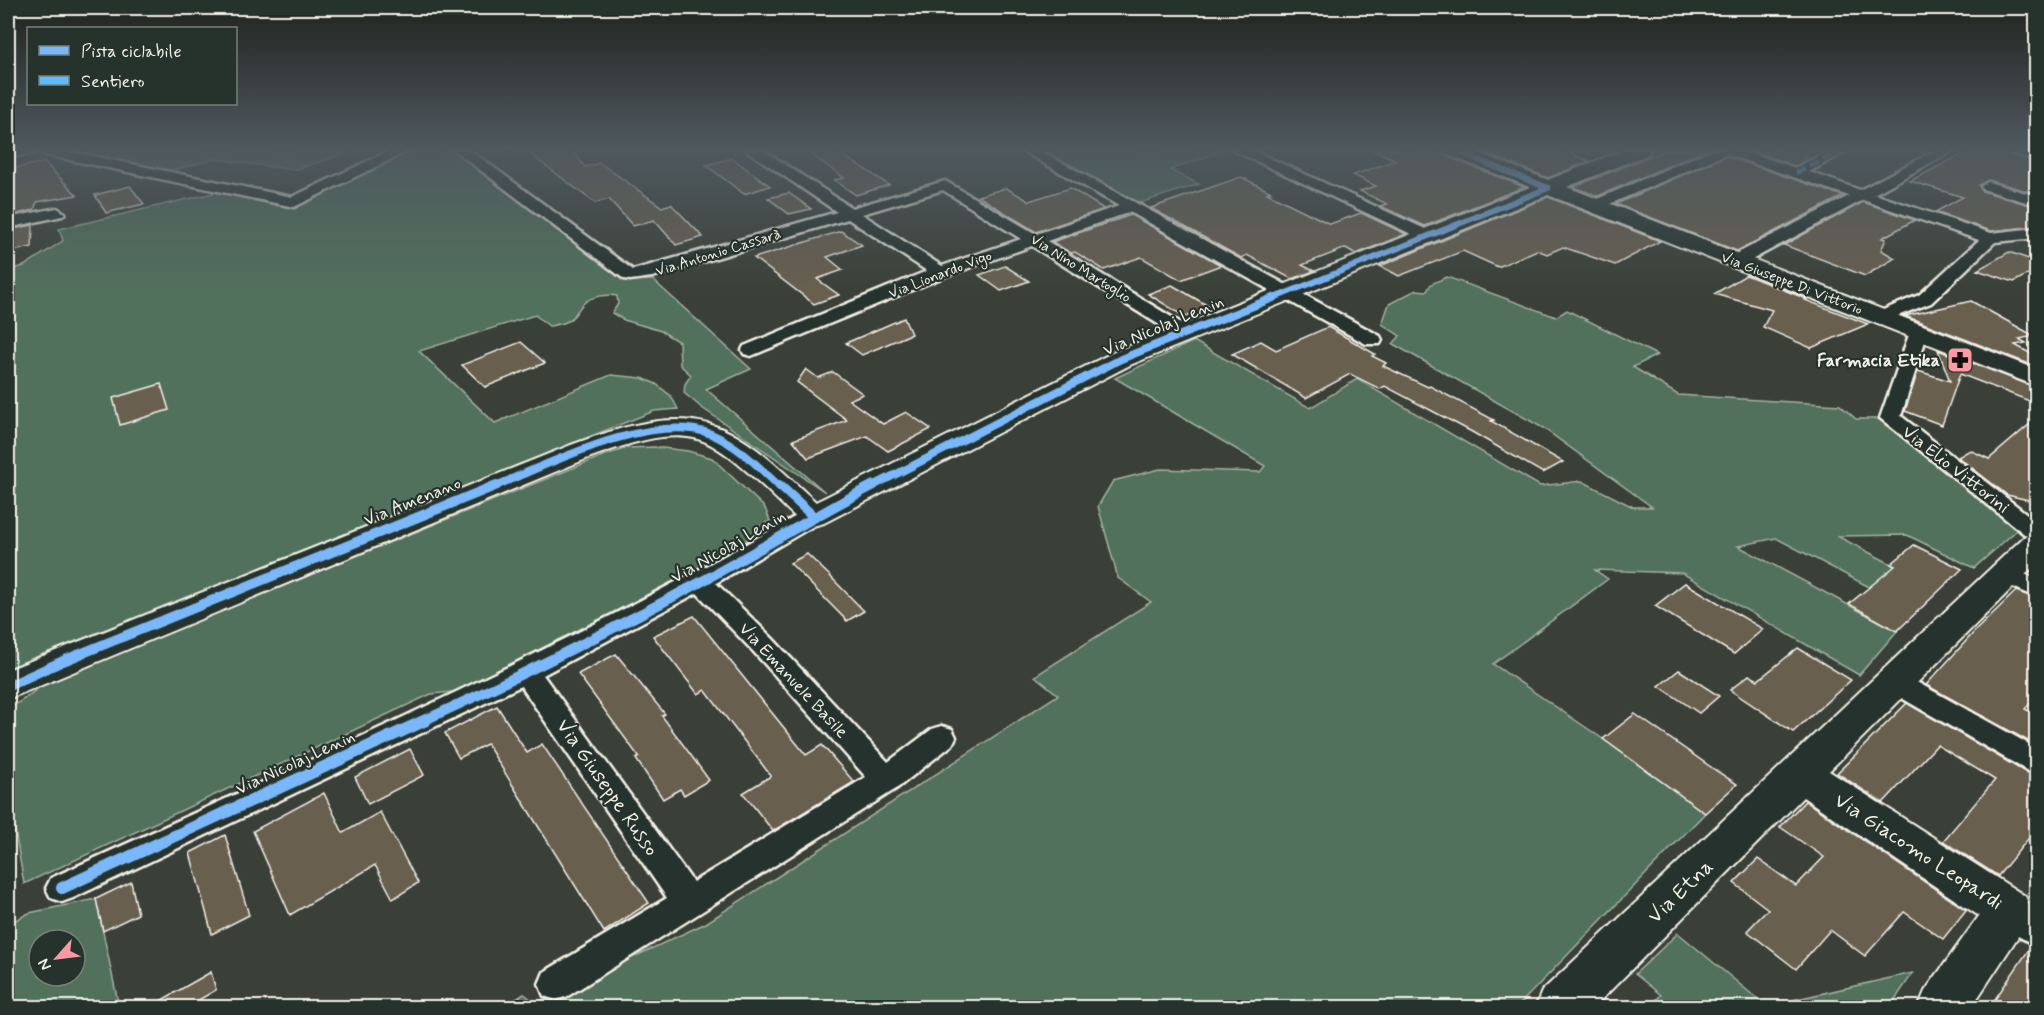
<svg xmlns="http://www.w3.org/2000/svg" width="2044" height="1015" font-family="Mynerve,sans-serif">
<rect width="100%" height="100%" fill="#3a4038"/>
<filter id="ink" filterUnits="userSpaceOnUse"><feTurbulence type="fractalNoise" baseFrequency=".0167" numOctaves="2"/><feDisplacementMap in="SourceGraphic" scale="12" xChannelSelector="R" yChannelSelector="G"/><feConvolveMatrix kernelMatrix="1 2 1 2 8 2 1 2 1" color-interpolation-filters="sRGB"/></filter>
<g filter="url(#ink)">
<g fill="#51715b" stroke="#a2b1a2" stroke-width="1.5" fill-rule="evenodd">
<polygon points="63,150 357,150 294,170 215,159 166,172"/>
<path d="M411,150H453L629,280H653L751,369L706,389L825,492L702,408L684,393L685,384L691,375L680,365L679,342L661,331L624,320L612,313L618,304L617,296C608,294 591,296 584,303C578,308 576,316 568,321C563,324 555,325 549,326L535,315L419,351L495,423L611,375L642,378L656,384L671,396L678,409L654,411L8,668V270L24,266L63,241L59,229L222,191L292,207Z"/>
<polygon points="1038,150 1225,150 1170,170 1199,184 1137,204"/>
<polygon points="1447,277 1556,317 1567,310 1657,355 1633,367 1678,395 1840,405 1856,419 1883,419 2018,529 1974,568 1907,535 1837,536 1940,589 1917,612 1776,538 1738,546 1897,631 1859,675 1682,573 1595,570 1608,579 1493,664 1603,739 1705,813 1517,1007 502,1008 524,994 536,1003 706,923 1058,695 1035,676 1151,602 1118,578 1098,506 1113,481 1160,469 1260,472 1265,466 1115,378 1194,341 1310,408 1357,379 1540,486 1582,481 1633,507 1652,507 1543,428 1393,344 1400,336 1382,324 1389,304 1416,290 1427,291 1431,284"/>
<polygon points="654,447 688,451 712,458 765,508 770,521 762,525 724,561 463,691 431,694 24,884 8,790 8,710 49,681 605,455 628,448"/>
<path d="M96,899L119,1007L8,1008V924L29,913ZM39,940H75V976H39Z"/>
<polygon points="1678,933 1766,1006 1913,973 1890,1007 1649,1007 1661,995 1635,974"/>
</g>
<g fill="#675f50" stroke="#f4f1e8" stroke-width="1.5">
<polygon points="525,150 572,150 585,167 600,163 662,207 671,204 703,237 676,245 654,220 633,226 609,199 595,203"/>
<polygon points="805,150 835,150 889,185 856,195 834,180 844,178"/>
<polygon points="1373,150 1441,150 1445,156 1524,187 1425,226 1380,206 1387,204 1360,191 1376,186 1353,175 1396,160"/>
<polygon points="1478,150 1563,150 1589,161 1548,178"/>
<polygon points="1666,150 1705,150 1598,196 1573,187"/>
<polygon points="1750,150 1808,150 1805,161 1795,166"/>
<polygon points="1970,150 1998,150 2037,162 2037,194 1989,180 1979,185 1982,191 2037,207 2037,226 1991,231 1935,212 1963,197 1910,181"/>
<polygon points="1726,156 1843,196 1737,251 1616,204"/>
<polygon points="732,158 770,186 744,194 706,165"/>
<polygon points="44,162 77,195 37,202 34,210 8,216 11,169"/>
<polygon points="1241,177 1271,192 1267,193 1330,224 1361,213 1406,234 1356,254 1346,248 1302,265 1314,271 1292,279 1247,255 1241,258 1151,208"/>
<polygon points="130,186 144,204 106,213 95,195"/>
<polygon points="1006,188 1029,201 1070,188 1104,209 1036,232 978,196"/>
<polygon points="789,193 811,209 789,214 768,198"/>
<polygon points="1548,197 1660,241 1615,265 1563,247 1547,254 1537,250 1498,267 1463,251 1399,276 1380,266"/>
<polygon points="1863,202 1915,220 1882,238 1886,239 1881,250 1895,258 1865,276 1784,245"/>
<polygon points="1131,215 1221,265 1181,280 1141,257 1104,270 1075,252 1071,253 1052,242"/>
<polygon points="33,225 32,247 8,252 8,230"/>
<polygon points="841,231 862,245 827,257 843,270 817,279 839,295 814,304 754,258"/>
<polygon points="2009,252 2037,262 2037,269 2014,282 1977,270"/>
<polygon points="1005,266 1029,281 1001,291 979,275"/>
<polygon points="1746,275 1807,299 1805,300 1868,324 1811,348 1763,327 1772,310 1714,294"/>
<polygon points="1172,285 1210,307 1185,317 1148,294"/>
<polygon points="1971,301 2034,336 2019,339 2026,343 2015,345 2037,357 2037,367 1905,316"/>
<polygon points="904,318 911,334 862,355 846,343"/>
<polygon points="1328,327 1375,354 1372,356 1386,363 1383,366 1428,387 1430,386 1494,420 1491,421 1563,462 1543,473 1472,432 1385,386 1380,389 1350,374 1306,398 1232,354 1261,341 1276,350"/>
<polygon points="521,342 545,363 485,387 462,365"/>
<polygon points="1938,350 2037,388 2037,404 1960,374 1942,425 1905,411 1918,371 1950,381"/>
<polygon points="806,369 818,378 833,372 863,394 849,400 883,424 906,412 931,429 888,451 867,436 808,458 793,440 847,420 797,382"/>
<polygon points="161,384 169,410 120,425 113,398"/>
<polygon points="2037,418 2037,502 2007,495 1958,457 1970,450 1989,459"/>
<polygon points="1914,545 1962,569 1897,631 1849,604 1895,566 1891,564"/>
<polygon points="807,554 829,575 864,611 847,621 790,563"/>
<polygon points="1685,583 1763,629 1734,654 1655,606"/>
<polygon points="2016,591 2037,599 2037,696 2025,709 2037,715 2037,746 1926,685 1977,629"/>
<polygon points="694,616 806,755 822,745 854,782 773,831 743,793 771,776 705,690 698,694 653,636"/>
<polygon points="1798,648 1851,680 1793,732 1730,690 1749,675 1758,680"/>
<polygon points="616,654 665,714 662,716 709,780 684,795 680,789 663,799 636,759 639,757 578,674"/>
<polygon points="1679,670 1719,696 1699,713 1659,686"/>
<polygon points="1907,703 2025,772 2037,776 2037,828 1998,876 1943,841 1995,780 1937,745 1883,803 1837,773"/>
<polygon points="497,706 527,753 542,744 649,903 604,932 487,744 459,758 445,733"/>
<polygon points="1635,714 1718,772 1737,784 1705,813 1603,739"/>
<polygon points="410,749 424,775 368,804 355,777"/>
<polygon points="324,793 343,833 380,812 418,883 393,899 375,865 290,915 253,831"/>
<polygon points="1805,801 1966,910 1943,939 1904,912 1865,956 1830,930 1796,969 1747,931 1768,909 1734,883 1758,859 1796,886 1824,857 1780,827"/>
<polygon points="225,835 249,915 212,934 190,853"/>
<polygon points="131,882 138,914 103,931 96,899"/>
<polygon points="2032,945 2037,946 2037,1008 1989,1008"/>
<polygon points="211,972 216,990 185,1008 148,1008"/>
</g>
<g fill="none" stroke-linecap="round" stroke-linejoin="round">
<g stroke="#f4f1e8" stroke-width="5">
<g id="street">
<polygon points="8,150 34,150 32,153 8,158"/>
<polygon points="35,150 63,150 292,197 391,150 410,150 294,207 42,154"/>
<path d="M454,150H470L633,270L837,212L746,150H763L852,208L945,181L1036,234L1119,206L1021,150H1039L1380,336L1382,340L1380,344H1366L1130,212L1047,241L1191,329L1194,333L1191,337H1179L1032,246L946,276L751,356L744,354L742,350L744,346L927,271L848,219L652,277L630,280L624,279ZM943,190L1021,239L942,266L862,214Z"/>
<polygon points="1233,150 1252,150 1434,233 1436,236 1428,241 1422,239"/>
<polygon points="1711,150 1742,150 1795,168 1831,150 1849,150 1809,172 1860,190 1936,150 1954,150 1874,194 1991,233 2036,228 2036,238 1995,242 1931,303 1882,322 1876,321 1873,317 1876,313 1919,295 1979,240 1863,200 1742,265 1730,265 1728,261 1730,257 1849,196 1726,154 1598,209 1593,211 1585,206 1588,203"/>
<polygon points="2009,150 2036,152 2036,160 2011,153"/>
<polygon points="1988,182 2036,196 2036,205 1983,189 1981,186"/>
<polygon points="57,208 65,213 62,216 8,228 8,218"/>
<polygon points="1919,327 1925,328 1928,332 1901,416 2036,521 2036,539 2028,537 1880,418 1910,332 1913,328"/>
<path d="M813,509L821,511L824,516L821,521L716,583L772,638L888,762L932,729L942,726L952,729L956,737L952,745L896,789L568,996L556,1000L544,996L539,984L544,972L667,898L521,686L73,898L62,902L51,898L46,888L51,878C307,762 560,651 805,511ZM697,593L754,652L866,777L693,882L543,675Z"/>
<polygon points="2006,566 2036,579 2036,597 1997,580 1994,574 1997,568"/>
<polygon points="1895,672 1904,675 2036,748 2036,774 2026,770 1886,689 1882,682 1886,675"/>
<path d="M2009,896L2036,911V944C2020,939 2000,927 1993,911L1998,901Z"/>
</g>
</g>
<g stroke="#f4f1e8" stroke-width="4">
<g id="secondary">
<path d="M1443,150H1471L1548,180L1623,150H1651L1648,154L1567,187L2036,369V386L1548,195L1130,365L824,523L813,526L802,523C776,500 727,445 694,438C660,431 623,446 591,457L8,699V670L571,445C624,426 686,404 738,437C767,454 791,480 816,502L1112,353L1530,187L1446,154Z"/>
<polygon points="2036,534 2036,564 1829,771 2025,896 2032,911 2025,926 1971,1008 1918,1008 1925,991 1979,916 1803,797 1593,1008 1535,1008 1542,991 2024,537"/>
</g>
</g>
<use href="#street" fill="#26332d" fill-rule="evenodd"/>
<use href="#secondary" fill="#26332d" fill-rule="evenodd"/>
<polyline stroke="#60bafa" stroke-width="5" stroke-dasharray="10 5" stroke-linecap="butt" points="1796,173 1842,150"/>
<g stroke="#26332d" stroke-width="8">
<g id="cycleway-far3">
<polyline points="1453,150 1548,188"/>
<polyline points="1269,300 1548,188"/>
</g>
</g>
<g stroke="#26332d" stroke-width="10">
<g id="cycleway-far2">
<path d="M493,487C549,464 652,411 711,434C738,445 760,468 780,487"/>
<polyline points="871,487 1121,359 1273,298"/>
</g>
</g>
<g stroke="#26332d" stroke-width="14">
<g id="cycleway-far1">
<polyline points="779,485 813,516"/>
<polyline points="8,686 63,661 497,485"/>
<path d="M423,721C516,678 608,632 699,583C758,551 814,516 874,485"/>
</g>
</g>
<g stroke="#26332d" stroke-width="16">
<polyline id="cycleway" points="62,888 426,720"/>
</g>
<use href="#cycleway-far3" stroke="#7ab7fb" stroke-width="6"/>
<use href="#cycleway-far2" stroke="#7ab7fb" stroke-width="8"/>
<use href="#cycleway-far1" stroke="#7ab7fb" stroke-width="10"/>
<use href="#cycleway" stroke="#7ab7fb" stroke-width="12"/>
</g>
</g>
<linearGradient id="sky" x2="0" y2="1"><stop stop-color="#20231f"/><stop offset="0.51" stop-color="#4f595e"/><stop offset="1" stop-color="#4f595e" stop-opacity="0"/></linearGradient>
<rect width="2044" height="292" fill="url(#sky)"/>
<defs>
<g id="pharmacy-square" transform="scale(1.35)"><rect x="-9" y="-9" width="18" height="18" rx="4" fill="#ff9aa2" stroke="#26332d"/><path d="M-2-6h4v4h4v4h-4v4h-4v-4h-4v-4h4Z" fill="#111"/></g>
</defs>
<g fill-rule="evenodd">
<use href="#pharmacy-square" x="1960" y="360"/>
</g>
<g text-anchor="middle" stroke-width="4.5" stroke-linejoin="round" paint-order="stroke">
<g font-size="15" fill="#f4f1e8" stroke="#26332d">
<text transform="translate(718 252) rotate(-17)" y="5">Via Antonio Cassarà</text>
<text transform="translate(1081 268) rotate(32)" y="5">Via Nino Martoglio</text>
<text transform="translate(940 274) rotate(-21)" y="5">Via Lionardo Vigo</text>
<text transform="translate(1792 283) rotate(21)" y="5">Via Giuseppe Di Vittorio</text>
</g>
<g font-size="18" fill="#f4f1e8" stroke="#26332d">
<text transform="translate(1163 325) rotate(-23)" y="6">Via Nicolaj Lenin</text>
<text transform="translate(1956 469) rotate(38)" y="6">Via Elio Vittorini</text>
<text transform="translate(412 501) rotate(-22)" y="6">Via Amenano</text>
<text transform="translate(728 546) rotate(-30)" y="6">Via Nicolaj Lenin</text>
<text transform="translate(794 680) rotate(47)" y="6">Via Emanuele Basile</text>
<text transform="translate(295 762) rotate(-25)" y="6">Via Nicolaj Lenin</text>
</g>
<g font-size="18" font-weight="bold" fill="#f4f1e8" stroke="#26332d" text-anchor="end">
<text x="1940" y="366">Farmacia Etika</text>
</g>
<g font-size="21" fill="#f4f1e8" stroke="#26332d">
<text transform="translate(608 787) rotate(55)" y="7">Via Giuseppe Russo</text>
<text transform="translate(1919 851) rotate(33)" y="7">Via Giacomo Leopardi</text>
<text transform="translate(1680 891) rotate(-44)" y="7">Via Etna</text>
</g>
</g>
<rect width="2044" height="1015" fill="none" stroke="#26332d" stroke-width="30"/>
<rect x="15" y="15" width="2014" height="985" fill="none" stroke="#f4f1e8" stroke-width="2" filter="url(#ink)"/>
<rect x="27" y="27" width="210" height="78" fill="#26332d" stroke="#787f78" stroke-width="1.5"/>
<rect x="39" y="46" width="30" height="9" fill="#7ab7fb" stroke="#787f78" stroke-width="1.5"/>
<text x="81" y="57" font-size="18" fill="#f4f1e8">Pista ciclabile</text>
<rect x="39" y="76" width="30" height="9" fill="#60bafa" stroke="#787f78" stroke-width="1.5"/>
<text x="81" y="87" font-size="18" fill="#f4f1e8">Sentiero</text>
<g transform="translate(57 958) rotate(242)"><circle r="28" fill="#26332d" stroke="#787f78" stroke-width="1.5"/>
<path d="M0-4.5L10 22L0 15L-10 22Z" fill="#ff9aa2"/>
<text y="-9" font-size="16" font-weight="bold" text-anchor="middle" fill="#f4f1e8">N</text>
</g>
</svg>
